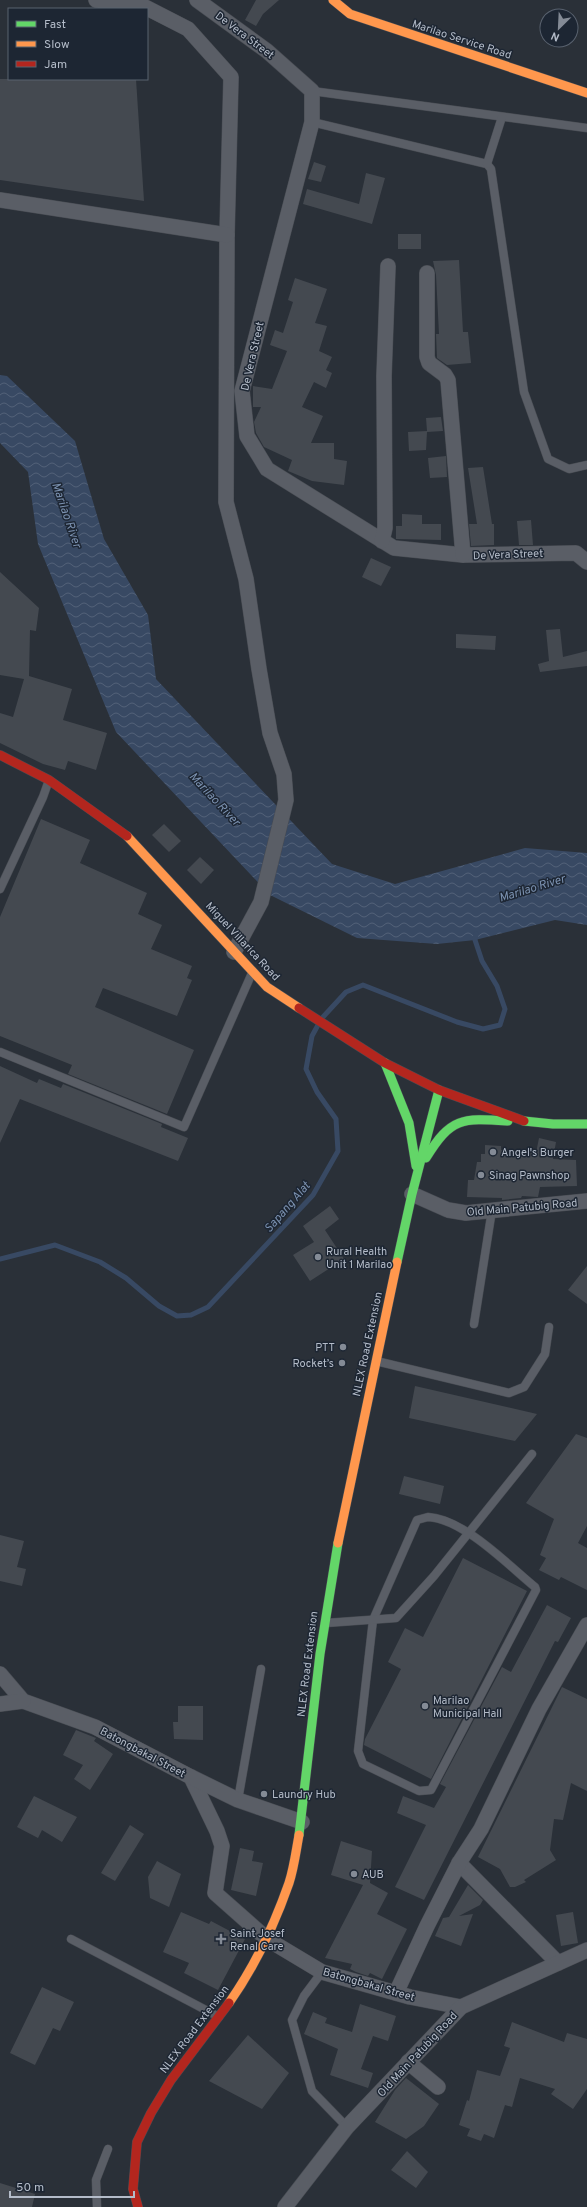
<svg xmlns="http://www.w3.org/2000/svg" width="587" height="2207" font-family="Overpass,sans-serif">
<defs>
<pattern id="water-waves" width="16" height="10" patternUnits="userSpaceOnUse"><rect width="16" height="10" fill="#384963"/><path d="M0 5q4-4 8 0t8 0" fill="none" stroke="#526178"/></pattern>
</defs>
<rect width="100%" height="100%" fill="#2a3038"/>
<polygon fill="url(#water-waves)" points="0,375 7,376 75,441 104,539 148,615 156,679 332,864 395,884 525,848 587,853 587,925 555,920 475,940 437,944 357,938 270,895 116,732 38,544 28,472 0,443"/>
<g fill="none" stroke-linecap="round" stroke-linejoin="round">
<g stroke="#384963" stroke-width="5">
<polyline points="323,1017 346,992 363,985 457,1022 483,1029 500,1025 505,1009 497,986 482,961 475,940 476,934"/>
<polyline points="0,1259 55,1245 100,1262 126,1278 159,1306 177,1316 191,1315 208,1307 313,1195 338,1151 336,1119 317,1092 306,1069 312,1036 318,1025"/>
</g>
</g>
<g fill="#444950">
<polygon points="256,0 279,0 263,14 256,26 245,20"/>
<polygon points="0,79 136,79 144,201 0,180"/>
<polygon points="314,162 326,166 321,182 308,179"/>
<polygon points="366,173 385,178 372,224 303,204 307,189 359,204"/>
<rect x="398" y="234" width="23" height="15"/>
<polygon points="459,260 463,332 468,332 471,363 447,365 437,358 436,334 439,334 436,275 433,261"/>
<polygon points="295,278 327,289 315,323 327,326 319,351 332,357 326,370 332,373 326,388 314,382 302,407 323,416 311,443 334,443 334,459 347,461 344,485 312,481 288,471 292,460 264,447 256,433 254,422 261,407 253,407 253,386 272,389 287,351 270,345 275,330 283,333 293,302 288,300"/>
<polygon points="441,417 443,431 427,432 426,450 409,451 408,432 427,431 426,418"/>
<polygon points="446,456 447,477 430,478 428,458"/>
<polygon points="483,467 492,524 494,524 494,545 471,546 469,524 477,524 468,468"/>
<polygon points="402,514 422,515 422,524 441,524 441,540 396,539 396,526 402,526"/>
<polygon points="531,520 533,545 519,545 517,521"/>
<polygon points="371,558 391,567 381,586 362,577"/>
<polygon points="0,572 39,608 36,631 30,630 29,676 72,689 63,720 107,733 96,770 68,761 65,770 43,764 0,743 0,713 13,717 24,679 0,675"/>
<polygon points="560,629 563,657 587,651 587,666 540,672 538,664 549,661 546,630"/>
<polygon points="456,634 496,636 495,650 456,648"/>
<polygon points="41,819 90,840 80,863 147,893 138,914 162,925 151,949 192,966 187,978 192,980 177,1016 103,988 95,1007 194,1050 167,1114 68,1074 72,1065 0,1036 0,917"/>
<polygon points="164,824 181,841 169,852 152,835"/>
<polygon points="200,857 214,870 201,884 187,870"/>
<polygon points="0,1066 37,1083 39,1079 61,1088 63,1084 162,1124 161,1127 188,1138 178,1161 20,1099 0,1143"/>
<polygon points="539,1138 556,1142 553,1159 576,1160 577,1186 540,1187 538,1197 522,1196 521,1198 502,1200 502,1198 467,1197 468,1180 474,1180 477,1162 481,1162 481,1154 485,1154 485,1145 501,1146 501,1150 536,1153"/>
<polygon points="330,1206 339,1219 325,1230 344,1259 310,1281 293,1255 314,1242 303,1226"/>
<polygon points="587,1266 587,1304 568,1290"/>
<polygon points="415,1386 537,1414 515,1441 409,1418"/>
<polygon points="576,1434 587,1438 587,1526 578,1543 587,1548 587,1590 561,1577 559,1580 539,1570 546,1558 540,1555 554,1519 526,1503"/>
<polygon points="404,1476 444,1486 440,1504 399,1494"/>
<polygon points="0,1535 24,1541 17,1567 26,1569 22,1586 0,1581"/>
<polygon points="463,1558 527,1591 431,1779 364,1745 365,1739 401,1669 388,1662 405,1628 423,1637"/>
<polygon points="547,1605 571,1618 558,1642 555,1641 424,1900 395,1887 426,1825 397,1813 403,1796 434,1808 446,1787 440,1784 502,1667 511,1672"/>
<polygon points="562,1687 587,1699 587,1791 571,1783 563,1820 554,1819 550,1850 556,1860 524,1880 526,1882 515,1887 510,1887 500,1869 478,1857"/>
<polygon points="178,1706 203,1706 203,1740 174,1739 173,1722 178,1722"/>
<polygon points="76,1730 96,1738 94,1741 113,1754 90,1790 74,1779 83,1765 63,1755"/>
<polygon points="34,1796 77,1817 62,1842 42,1830 38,1838 17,1827"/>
<polygon points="130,1825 144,1834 115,1881 101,1873"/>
<polygon points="341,1841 372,1851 370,1883 388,1893 377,1914 407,1929 382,1979 370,1973 368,1976 356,1972 350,1969 352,1964 325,1958 363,1885 331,1875"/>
<polygon points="240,1848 254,1851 252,1861 263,1863 256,1896 231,1890"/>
<polygon points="157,1861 181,1874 169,1907 150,1898 148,1877"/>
<polygon points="468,1885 483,1900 480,1905 459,1916 473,1914 461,1946 435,1936 443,1918 449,1917"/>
<polygon points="181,1912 209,1924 211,1921 245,1939 218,1990 184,1973 189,1963 163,1952"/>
<polygon points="573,1912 578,1943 561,1946 556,1915"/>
<polygon points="42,1987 74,2002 60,2031 53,2028 35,2065 10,2053"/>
<polygon points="360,2004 396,2016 388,2041 373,2036 361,2069 373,2073 368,2088 330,2075 338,2049 304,2034 313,2012 327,2018 325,2023 352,2032"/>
<polygon points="512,2022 564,2042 567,2033 587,2039 587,2089 573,2109 551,2094 555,2089 520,2078 512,2107 505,2105 494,2138 484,2134 481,2141 467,2136 470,2129 459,2125 467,2100 469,2101 477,2070 500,2076 510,2048 504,2046"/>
<polygon points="248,2035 289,2073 262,2109 209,2081"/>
<polygon points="406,2078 439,2104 424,2126 406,2139 375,2122 395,2090"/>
<polygon points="407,2151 428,2172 416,2188 391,2170"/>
<polygon points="0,2183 35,2194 32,2207 0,2207"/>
</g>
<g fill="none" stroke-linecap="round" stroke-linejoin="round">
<g stroke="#484c53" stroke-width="9">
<g id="lane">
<polyline points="312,91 587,128"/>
<polyline points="312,122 487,164 491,169 524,392 548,459 569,469 587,465"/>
<polyline points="487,164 502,117"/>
<polyline points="0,889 43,797 49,780"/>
<polyline points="0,1052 184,1127 252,973"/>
<polyline points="474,1324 492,1210"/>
<polyline points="376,1361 509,1393 524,1387 545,1354 549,1327"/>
<path d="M428,1517C464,1519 508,1565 535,1587L536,1590L431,1790L419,1791L363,1764L358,1751L373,1620L417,1520Z"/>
<polyline points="326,1623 396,1618 434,1576 532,1454"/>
<polyline points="238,1800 261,1669"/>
<polyline points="71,1939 219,2017"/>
<polyline points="322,1972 304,1996 292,2020 312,2091 347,2127"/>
<polyline points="97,2207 96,2180 108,2149"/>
</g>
</g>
<g stroke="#484c53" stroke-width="16">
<g id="street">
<polyline points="96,0 145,7 188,29 231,77 227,235 226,502 246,579 259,669 270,733 284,774 286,800 261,902 234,952"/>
<polyline points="197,0 267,51 312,91 312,122 242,391 247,436 267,469 394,548 463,555 576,553 587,562"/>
<polyline points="0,200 227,235"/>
<polyline points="427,273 427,357 429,363 445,375 448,380 463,555"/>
<polyline points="382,541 385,528 384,376 388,266"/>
<polyline points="412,1194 448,1210 466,1213 587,1201"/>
<polyline points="0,1674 23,1701 95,1727 191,1777 217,1831 222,1846 215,1893 267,1939 322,1972 410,1997 461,2007"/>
<polyline points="0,1704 23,1701"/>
<polyline points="191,1777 238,1800 302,1822"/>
<polyline points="459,1863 558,1963"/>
<polyline points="396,1993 427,1926 459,1863 481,1829 539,1709 587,1625"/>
<polyline points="408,2062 438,2087"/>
<polyline points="285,2207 347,2127 461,2007 587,1950"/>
</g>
</g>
<g stroke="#484c53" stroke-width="10">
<g id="fast">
<polyline points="385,1063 409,1123 416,1166"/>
<polyline points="524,1121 553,1124 587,1124"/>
<path d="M426,1158C451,1117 462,1118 508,1121"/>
<polyline points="397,1262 412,1194 439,1090"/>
<polyline points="299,1835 320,1654 338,1543"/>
</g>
</g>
<g stroke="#484c53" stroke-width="10">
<g id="slow">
<polyline points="333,0 350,14 587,93"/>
<polyline points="127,836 267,987 299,1008"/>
<polyline points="338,1543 397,1262"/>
<path d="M229,2003C255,1966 274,1926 289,1883C294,1868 296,1851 299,1835"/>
</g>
</g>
<g stroke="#484c53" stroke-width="10">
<g id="jam">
<polyline points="0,755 49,780 127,836"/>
<polyline points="299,1008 385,1063 439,1090 524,1121"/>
<polyline points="138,2207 133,2189 137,2142 151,2113 171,2080 229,2003"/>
</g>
</g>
<use href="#lane" stroke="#5a5e66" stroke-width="8"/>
<use href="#street" stroke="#5a5e66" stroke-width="15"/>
<use href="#fast" stroke="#63d668" stroke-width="9"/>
<use href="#slow" stroke="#ff974d" stroke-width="9"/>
<use href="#jam" stroke="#b3261e" stroke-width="9"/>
</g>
<g fill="#848b96" stroke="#1d2633" stroke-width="1.5">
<circle cx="493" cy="1152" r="4"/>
<circle cx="481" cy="1175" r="4"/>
<circle cx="318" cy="1257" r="4"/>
<circle cx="343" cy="1347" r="4"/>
<circle cx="342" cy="1363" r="4"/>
<circle cx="425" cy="1706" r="4"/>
<circle cx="264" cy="1794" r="4"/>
<circle cx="354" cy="1874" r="4"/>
<path d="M219 1933h4v4h4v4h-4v4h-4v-4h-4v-4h4z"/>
</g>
<g text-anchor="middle" stroke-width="3" stroke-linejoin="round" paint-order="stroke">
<g font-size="11" fill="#b4bcc9" stroke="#1d2633">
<text transform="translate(245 35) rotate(37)" y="4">De Vera Street</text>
<text transform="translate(462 39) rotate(18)" y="4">Marilao Service Road</text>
<text transform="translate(252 356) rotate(-77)" y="4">De Vera Street</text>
<text transform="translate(508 554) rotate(-2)" y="4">De Vera Street</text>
<text transform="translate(243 941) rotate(47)" y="4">Miguel Villarica Road</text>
<text transform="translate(522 1207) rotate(-5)" y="4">Old Main Patubig Road</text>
<text transform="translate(367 1344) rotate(-78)" y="4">NLEX Road Extension</text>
<text transform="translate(307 1664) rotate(-83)" y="4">NLEX Road Extension</text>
<text transform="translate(143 1752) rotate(28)" y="4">Batongbakal Street</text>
<text transform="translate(369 1984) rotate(16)" y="4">Batongbakal Street</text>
<text transform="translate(194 2029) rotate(-53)" y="4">NLEX Road Extension</text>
<text transform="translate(417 2054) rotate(-47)" y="4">Old Main Patubig Road</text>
</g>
<g font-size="11" fill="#b4bcc9" stroke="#1d2633" text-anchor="start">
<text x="501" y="1156">Angel's Burger</text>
<text x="489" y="1179">Sinag Pawnshop</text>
<text x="326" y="1255">Rural Health<tspan x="326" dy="13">Unit 1 Marilao</tspan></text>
<text x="335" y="1351" text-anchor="end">PTT</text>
<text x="334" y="1367" text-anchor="end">Rocket’s</text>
<text x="433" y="1704">Marilao<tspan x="433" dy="13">Municipal Hall</tspan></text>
<text x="272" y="1798">Laundry Hub</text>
<text x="362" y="1878">AUB</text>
<text x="230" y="1937">Saint Josef<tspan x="230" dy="13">Renal Care</tspan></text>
</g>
<g font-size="12" font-style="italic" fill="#7c92b1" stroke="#1d2633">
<text transform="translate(67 515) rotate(71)" y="4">Marilao River</text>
<text transform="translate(215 799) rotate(47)" y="4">Marilao River</text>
<text transform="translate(532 888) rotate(-17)" y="4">Marilao River</text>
<text transform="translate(287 1207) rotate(-49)" y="4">Sapang Alat</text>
</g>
</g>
<rect x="8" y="8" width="140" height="72" fill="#1d2633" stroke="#59626f"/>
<rect x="16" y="21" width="20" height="6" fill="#63d668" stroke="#59626f"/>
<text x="44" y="28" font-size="12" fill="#b4bcc9">Fast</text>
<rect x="16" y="41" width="20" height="6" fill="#ff974d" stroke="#59626f"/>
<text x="44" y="48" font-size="12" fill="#b4bcc9">Slow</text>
<rect x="16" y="61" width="20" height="6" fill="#b3261e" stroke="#59626f"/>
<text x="44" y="68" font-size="12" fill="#b4bcc9">Jam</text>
<g transform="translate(559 28) rotate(204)"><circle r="19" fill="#1d2633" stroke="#59626f"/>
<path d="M0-3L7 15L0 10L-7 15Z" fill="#848b96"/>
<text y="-6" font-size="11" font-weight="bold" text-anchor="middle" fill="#b4bcc9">N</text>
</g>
<path d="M10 2191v6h124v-6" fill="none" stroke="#b4bcc9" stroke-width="2"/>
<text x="16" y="2191" font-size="12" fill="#b4bcc9" stroke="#1d2633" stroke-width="3" paint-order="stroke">50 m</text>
</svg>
